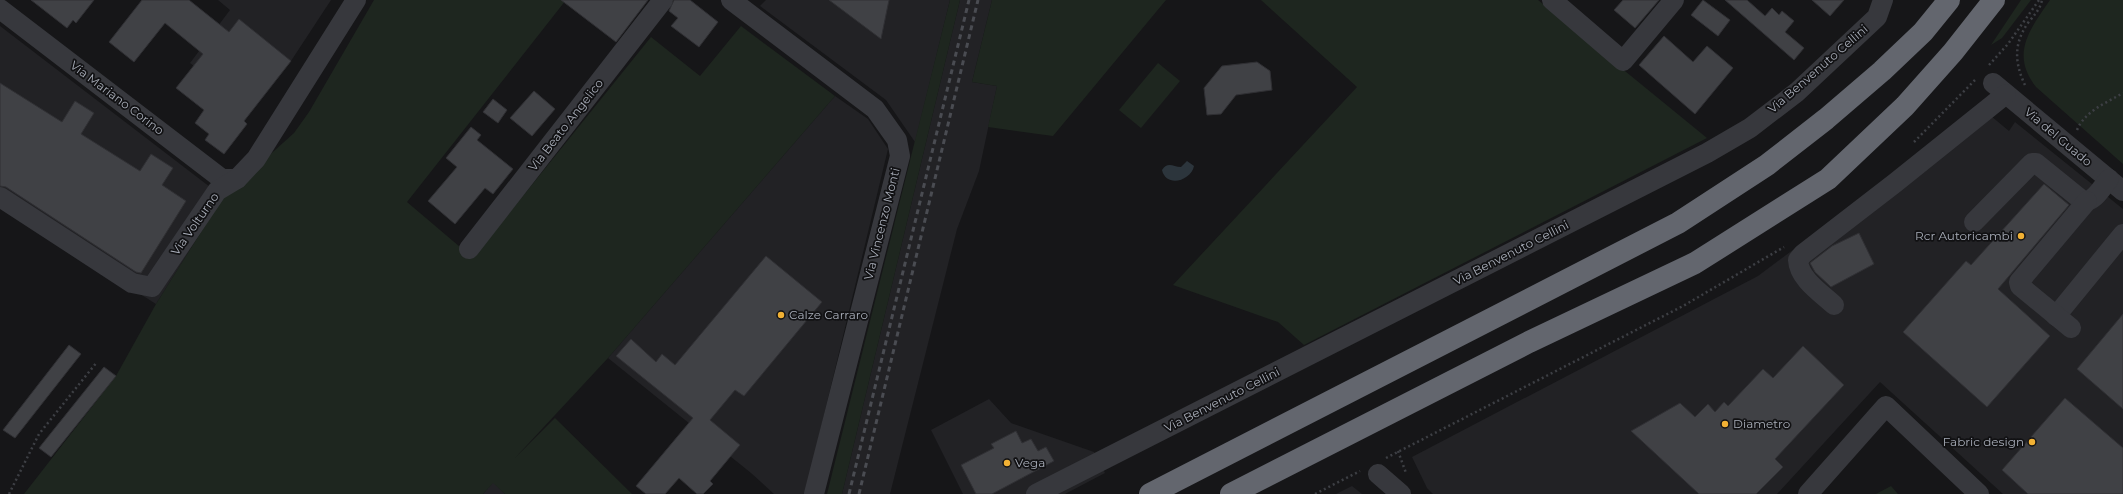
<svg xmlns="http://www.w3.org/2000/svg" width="2123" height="494" font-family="Montserrat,sans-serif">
<rect width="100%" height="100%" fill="#161618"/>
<g fill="#222225">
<polygon points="218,0 331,0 291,61 251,111 190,63 230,10"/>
<polygon points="766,0 950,0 915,142 886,100 760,6"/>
<polygon points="960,0 992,0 972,82 997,86 979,171 957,229 890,494 842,494"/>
<polygon points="0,26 223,197 156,304 0,205"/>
<polygon points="835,96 868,119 888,149 805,494 774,494 751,473 608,358"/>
<polygon points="1991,116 2009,131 2015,122 2123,209 2123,494 2003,494 1880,382 1777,494 1433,494 1427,488 1412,457 1758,276 1881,184"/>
<polygon points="989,399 1011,423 1094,452 1105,473 1065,494 963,494 931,430"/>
<polygon points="493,482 505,494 483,494"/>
<polygon points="1352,486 1362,494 1336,494"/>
</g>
<g fill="#1e261f">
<polygon points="374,0 566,0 407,202 473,258 651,37 700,76 741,26 835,96 608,358 515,458 555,418 632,494 505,494 493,483 483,494 24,494 116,376 156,304 223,197 294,133 309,112"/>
<polygon points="950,0 960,0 842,494 827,494"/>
<polygon points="992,0 1166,0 1053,136 988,127 997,86 972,82"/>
<polygon points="1261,0 1538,0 1707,138 1304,345 1278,322 1173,285 1357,87"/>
<polygon points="2021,0 2031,0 2002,38 1991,45"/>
<path d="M2050,0H2123V164L2036,87C2010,54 2030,29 2050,0Z"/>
<polygon points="1158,63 1180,81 1141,128 1119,110"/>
<polygon points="1891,486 1898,494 1876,494"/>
</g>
<path fill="#2c353c" d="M1187,161L1194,166C1191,181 1166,188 1162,170C1168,161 1173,167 1181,167Z"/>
<g fill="#404145" stroke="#303034">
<polygon points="31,0 94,0 76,23 73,20 67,28"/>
<polygon points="142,0 189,0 229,32 239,19 291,61 244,121 247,124 224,154 205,140 209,134 195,123 204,110 176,88 203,54 165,23 134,62 109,42"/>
<polygon points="561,0 648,0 616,42"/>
<polygon points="674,0 690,0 718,22 699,47 671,26 678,18 669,11"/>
<polygon points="829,0 889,0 881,39"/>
<polygon points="1623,0 1659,0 1635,28 1614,10"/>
<polygon points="1703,0 1730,20 1718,36 1691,15"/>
<polygon points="1725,0 1747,0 1765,16 1772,8 1779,15 1782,11 1794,21 1785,32 1804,48 1794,60"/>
<polygon points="1812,0 1844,0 1830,16"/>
<polygon points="1664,36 1693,62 1707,46 1733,68 1695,114 1639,65"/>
<polygon points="1257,62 1270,71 1272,90 1236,95 1221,114 1207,115 1204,88 1222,66"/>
<polygon points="0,83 62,122 75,101 94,113 81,134 140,171 151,154 173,168 162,185 186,201 141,273 136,272 6,187 0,186"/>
<polygon points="534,91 555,109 532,136 510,118"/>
<polygon points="493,99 507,110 498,123 483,112"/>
<polygon points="471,127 481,135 477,140 513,169 493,194 485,188 455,224 428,201 457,167 446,158"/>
<polygon points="2044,184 2069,205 1998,289 2050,336 1987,407 1903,332 1966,261 1971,265"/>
<polygon points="1859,233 1874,264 1831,287 1815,272 1810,263 1832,246"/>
<polygon points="766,256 822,302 744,396 735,390 710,420 740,445 710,481 713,484 703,494 697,494 679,478 665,494 646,494 636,486 693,418 616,356 631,339 656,362 662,354 675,365"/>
<polygon points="2123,314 2123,409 2077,369"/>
<polygon points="69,345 81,354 15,438 3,430"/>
<polygon points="1803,346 1844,385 1775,459 1783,467 1756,494 1699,494 1631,431 1680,403 1695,417 1708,404 1715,412 1724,402 1728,406 1763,369 1773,378"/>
<polygon points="104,367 116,376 51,457 39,448"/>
<polygon points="2065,398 2123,448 2123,494 2028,494 2002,470"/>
<polygon points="1016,431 1022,443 1031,439 1038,451 1046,447 1054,461 992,494 976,494 961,465 994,448 991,444"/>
</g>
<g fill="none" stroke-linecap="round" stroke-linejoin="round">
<g stroke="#3d3f44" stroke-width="2.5" stroke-dasharray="2 3" stroke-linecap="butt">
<polyline points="1989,65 2008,44 2039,0"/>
<path d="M2025,85C2015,64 2013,44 2028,23C2034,15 2040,10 2042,0"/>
<path d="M2077,130C2085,111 2106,103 2123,93"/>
<polyline points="1914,142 1975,80"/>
<polyline points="1398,451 1406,473"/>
<polyline points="1386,458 1683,306 1784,247"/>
<polyline points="9,494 39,434 97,362"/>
<polyline points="1315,494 1360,471"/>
</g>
<g stroke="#37383d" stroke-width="20">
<polyline points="731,0 875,109 897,140 900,156 814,494"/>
<polyline points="1552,0 1623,61 1674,0"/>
<polyline points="0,9 222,179 237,179"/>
<polyline points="1993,83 2123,191"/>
<polyline points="0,197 132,283 152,287 217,191 237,179 256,159 356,0"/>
<path d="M1974,222L2032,163H2036L2083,201C2094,203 2102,187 2109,179"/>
<polyline points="469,249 663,0"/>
<path d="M1834,305C1821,293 1799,279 1798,260L1803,254L1895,183L2006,94"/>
<polyline points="2056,316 2123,234"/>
<polyline points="2071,328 2020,286 2019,282 2087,201"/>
<polyline points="1378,474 1401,494"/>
<polyline points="1036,494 1707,153 1750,128 1797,92 1877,17 1883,0"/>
<polyline points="1808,494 1886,406 1979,494"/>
</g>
<g stroke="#63666e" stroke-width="22">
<polyline points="1150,494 1678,223 1767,165 1826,119 1882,71 1923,32 1949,0"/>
<polyline points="1231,494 1529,342 1695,263 1828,179 1905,106 1953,52 1994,0"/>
</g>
<g stroke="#4a4c52" stroke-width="3" stroke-dasharray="5 4" stroke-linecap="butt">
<polyline points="849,494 969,0"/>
<polyline points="859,494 978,0"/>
</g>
</g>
<g fill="#f2b134" stroke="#111113" stroke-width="1.5">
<circle cx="2021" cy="236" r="4"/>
<circle cx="781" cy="315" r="4"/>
<circle cx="1725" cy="424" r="4"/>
<circle cx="2032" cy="442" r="4"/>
<circle cx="1007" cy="463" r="4"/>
</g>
<g text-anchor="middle" stroke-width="3.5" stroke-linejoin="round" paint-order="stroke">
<g font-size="12" fill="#a8adb8" stroke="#111113">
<text transform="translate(1818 69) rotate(-41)" y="4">Via Benvenuto Cellini</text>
<text transform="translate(117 98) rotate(37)" y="4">Via Mariano Corino</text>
<text transform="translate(566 125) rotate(-52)" y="4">Via Beato Angelico</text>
<text transform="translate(2058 137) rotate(40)" y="4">Via del Guado</text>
<text transform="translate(195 224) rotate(-55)" y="4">Via Volturno</text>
<text transform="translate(882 224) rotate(-76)" y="4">Via Vincenzo Monti</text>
<text transform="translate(1511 253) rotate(-27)" y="4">Via Benvenuto Cellini</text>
<text transform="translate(1222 400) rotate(-27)" y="4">Via Benvenuto Cellini</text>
</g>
<g font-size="12" fill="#a8adb8" stroke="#111113" text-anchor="start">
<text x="2013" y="240" text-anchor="end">Rcr Autoricambi</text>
<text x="789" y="319">Calze Carraro</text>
<text x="1733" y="428">Diametro</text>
<text x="2024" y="446" text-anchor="end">Fabric design</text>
<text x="1015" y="467">Vega</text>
</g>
</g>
</svg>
